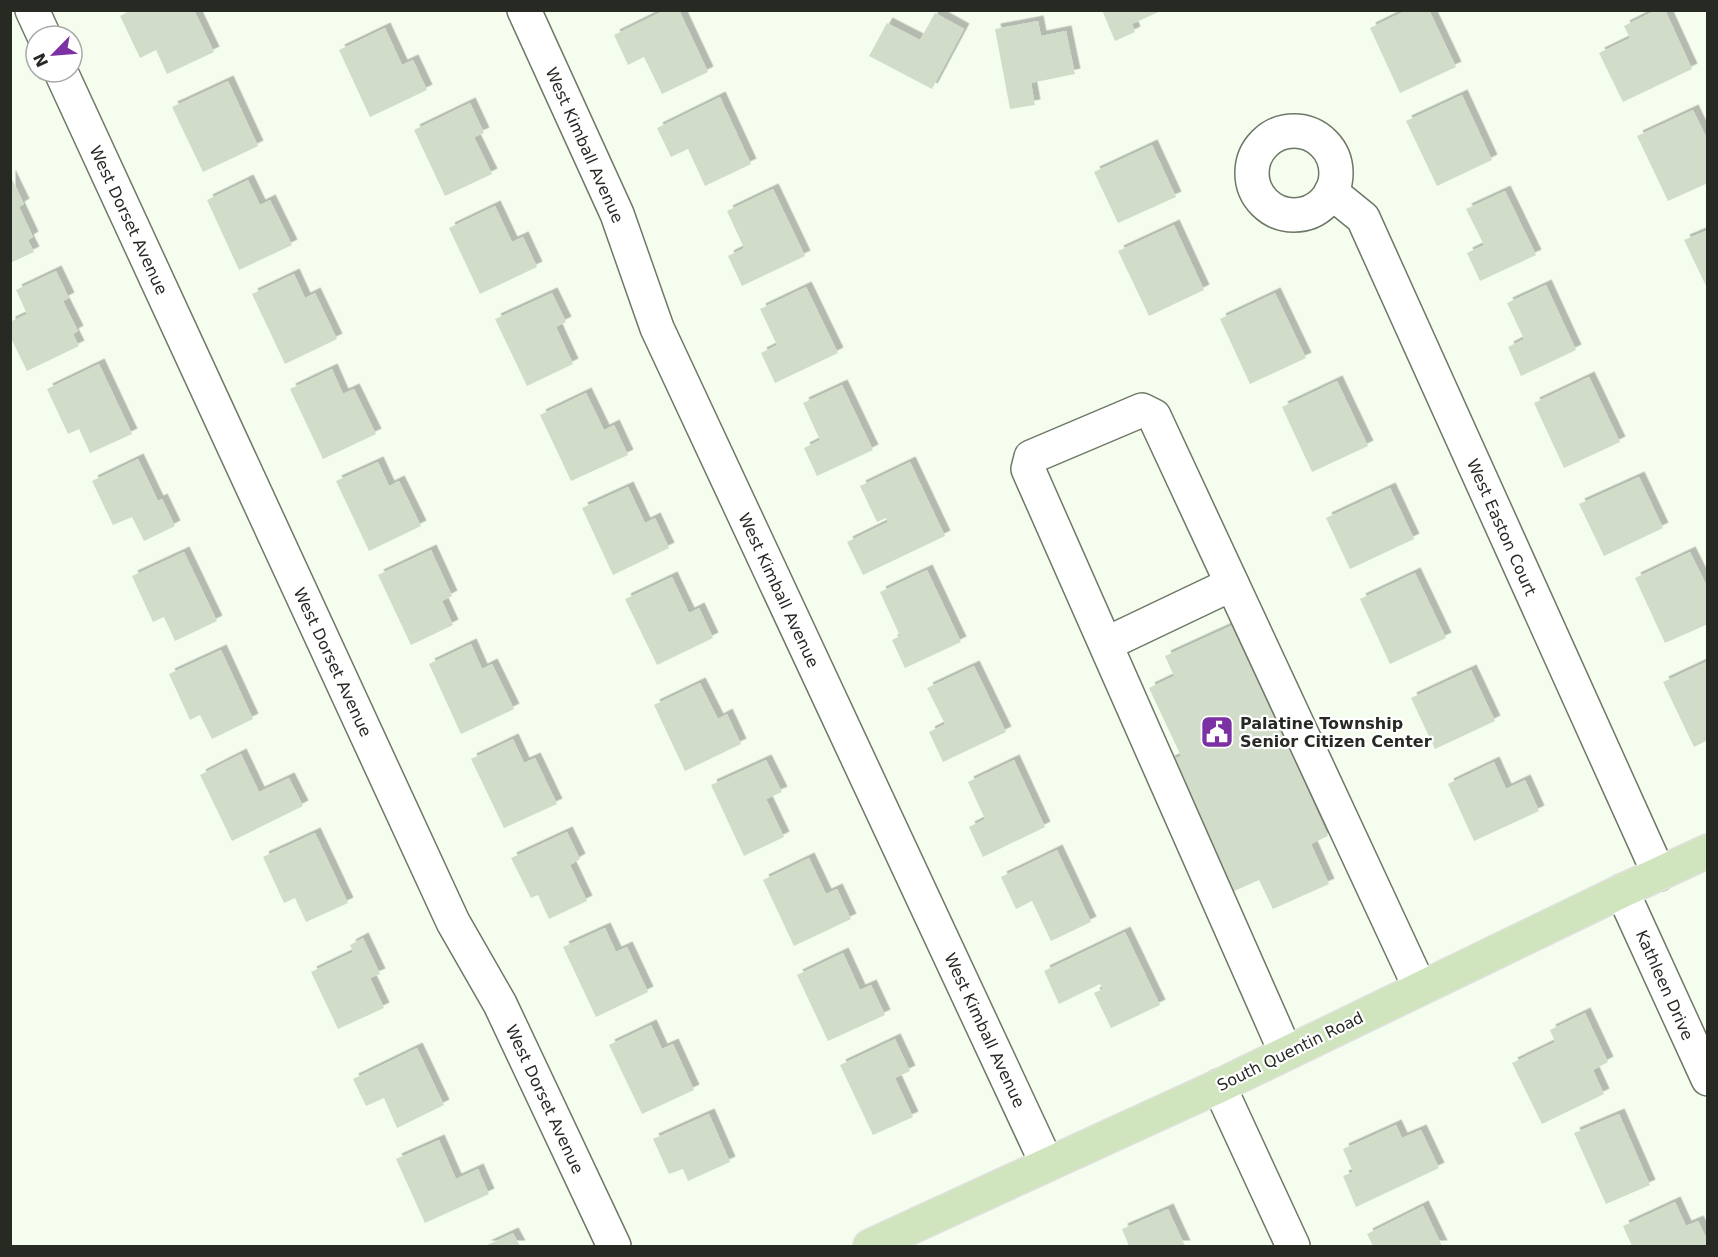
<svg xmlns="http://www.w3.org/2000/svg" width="1718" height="1257" font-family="'DejaVu Sans',sans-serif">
<defs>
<filter id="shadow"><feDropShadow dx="5.5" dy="-5.5" stdDeviation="0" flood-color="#0004"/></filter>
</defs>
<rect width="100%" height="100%" fill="#f5feee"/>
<g fill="#d1dcc9" filter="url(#shadow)">
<polygon points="132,10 194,10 214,52 167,74 156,50 140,58 120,16"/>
<polygon points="665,10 679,10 708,72 662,94 644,57 628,65 614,35"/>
<polygon points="1102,10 1163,10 1132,24 1135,32 1115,41"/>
<polygon points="1407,10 1429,10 1456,67 1400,93 1370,28"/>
<polygon points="1656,10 1665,10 1692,69 1623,102 1599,53 1630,38 1624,26"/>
<polygon points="935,13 964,29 932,89 869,56 887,23 920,40"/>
<polygon points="1038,21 1041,36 1066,31 1075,74 1031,83 1035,105 1010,109 995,29"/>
<polygon points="385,28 402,65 413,60 427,90 370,117 339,50"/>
<polygon points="228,81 258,146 203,172 172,107"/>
<polygon points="1462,95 1492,160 1437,186 1406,121"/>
<polygon points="720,97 751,164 705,186 688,149 671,157 657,128"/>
<polygon points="470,103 484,133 474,137 492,174 445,196 414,130"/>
<polygon points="1693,110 1708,141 1708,183 1668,201 1637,136"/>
<polygon points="1152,145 1176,197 1118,223 1094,172"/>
<polygon points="10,175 24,204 19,207 33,237 28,240 34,252 10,263"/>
<polygon points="248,180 260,205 270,200 292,245 239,270 207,200"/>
<polygon points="773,189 805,256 742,286 728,256 744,248 727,211"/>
<polygon points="1505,191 1536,255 1480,281 1467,253 1484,245 1466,209"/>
<polygon points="495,206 512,242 523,237 537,267 480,294 449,228"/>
<polygon points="1174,225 1204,290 1149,316 1118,251"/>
<polygon points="1708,230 1708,290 1684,240"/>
<polygon points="56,271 69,298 63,301 78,331 73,334 79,346 27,371 10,336 10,322 27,314 16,290"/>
<polygon points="294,274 305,298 315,293 337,339 285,364 252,294"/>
<polygon points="1546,285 1576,350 1521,376 1508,347 1524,339 1507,303"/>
<polygon points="806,287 838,353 775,383 761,353 777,345 760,309"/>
<polygon points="552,293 566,322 556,327 573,364 527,386 495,319"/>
<polygon points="1275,293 1306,358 1250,384 1220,319"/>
<polygon points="99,364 132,434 90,453 79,429 68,434 47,389"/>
<polygon points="332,369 343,394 354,389 376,434 323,459 290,389"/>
<polygon points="1589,377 1620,442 1564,468 1534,403"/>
<polygon points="1337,381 1368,446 1312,472 1282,407"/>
<polygon points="842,385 873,450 817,476 804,448 820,440 803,403"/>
<polygon points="586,393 604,430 614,425 628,455 571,481 540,415"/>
<polygon points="138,459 158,501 162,499 175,526 144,541 132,517 113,525 92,481"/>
<polygon points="378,462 389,486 399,481 421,526 369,551 336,481"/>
<polygon points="910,462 945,536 863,575 847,542 888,522 886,518 877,522 860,486"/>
<polygon points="1639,477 1663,528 1604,556 1579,504"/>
<polygon points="628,487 645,523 655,518 669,548 613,575 582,508"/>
<polygon points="1390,488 1414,539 1350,569 1326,518"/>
<polygon points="431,550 452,596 442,601 453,625 411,645 378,575"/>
<polygon points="184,552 217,621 175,641 164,617 153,622 132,576"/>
<polygon points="1690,552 1708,588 1708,624 1665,643 1635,578"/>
<polygon points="927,570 961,642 905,668 892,640 900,636 880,592"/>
<polygon points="1415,573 1446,638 1390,664 1360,599"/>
<polygon points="672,577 689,613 699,608 713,638 657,665 625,599"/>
<polygon points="1233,625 1328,836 1311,844 1329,884 1273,909 1259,880 1230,893 1169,761 1181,756 1149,688 1174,676 1165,656"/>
<polygon points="471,644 482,669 492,664 514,709 461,734 429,664"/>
<polygon points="221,650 253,719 212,739 200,715 190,720 169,674"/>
<polygon points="1708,661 1708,740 1694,747 1663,682"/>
<polygon points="974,666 1006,732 943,762 929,732 945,724 927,688"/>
<polygon points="1471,670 1495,721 1435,749 1411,698"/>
<polygon points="700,683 718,719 727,714 741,744 685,771 654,705"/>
<polygon points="513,739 524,763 535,758 557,804 504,828 471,759"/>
<polygon points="241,754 259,792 289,778 303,806 232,841 200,775"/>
<polygon points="766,760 782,792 766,799 784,837 744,856 711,785"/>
<polygon points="1014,760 1045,827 983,857 969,827 985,819 968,782"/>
<polygon points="1494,762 1506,789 1525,780 1539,811 1474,841 1448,784"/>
<polygon points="567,832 580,859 570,865 587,901 549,919 538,895 531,898 511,858"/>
<polygon points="315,833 348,903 306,922 295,898 284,903 263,857"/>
<polygon points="1057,850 1091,922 1051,941 1032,901 1016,909 1001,877"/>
<polygon points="809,858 826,894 837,889 851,919 794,946 763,880"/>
<polygon points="605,928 616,952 627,947 648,992 596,1017 563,947"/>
<polygon points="1125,932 1160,1005 1111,1028 1094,993 1103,989 1100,984 1059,1004 1044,971"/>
<polygon points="363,938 380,974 370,978 384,1008 338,1029 311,972 353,952 350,945"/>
<polygon points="843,953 860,990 871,985 885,1015 828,1041 797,975"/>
<polygon points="1585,1013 1608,1062 1593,1070 1604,1094 1542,1124 1512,1063 1555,1042 1550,1030"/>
<polygon points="651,1025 662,1049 673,1044 694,1090 642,1114 609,1045"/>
<polygon points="895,1039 910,1071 895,1078 913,1117 873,1135 840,1065"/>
<polygon points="417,1048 444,1105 397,1128 384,1098 366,1106 353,1079"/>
<polygon points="709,1114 730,1162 688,1181 683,1169 669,1174 653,1139"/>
<polygon points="1619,1114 1650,1185 1606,1204 1574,1133"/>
<polygon points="1396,1125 1402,1138 1421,1130 1439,1168 1356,1207 1343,1176 1353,1172 1343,1149"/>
<polygon points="439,1140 456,1179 478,1169 489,1194 425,1223 396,1159"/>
<polygon points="1675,1202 1686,1226 1698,1221 1708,1241 1708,1246 1632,1246 1623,1226"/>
<polygon points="1423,1206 1442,1246 1373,1246 1367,1234"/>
<polygon points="1168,1209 1185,1246 1129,1246 1122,1229"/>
<polygon points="513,1233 520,1246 485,1246"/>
</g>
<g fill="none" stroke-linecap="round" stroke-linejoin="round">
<g stroke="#6e7866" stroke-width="36">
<g id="minor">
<polyline points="32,10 44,36"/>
<polyline points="524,10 617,214 657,328 1047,1164"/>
<polyline points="61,72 453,922 500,1004 614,1246"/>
<circle cx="1294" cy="173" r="42"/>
<polyline points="1331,192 1363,218 1659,874"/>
<polyline points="1106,644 1232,584"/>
<polyline points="1622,891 1708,1079"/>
<polyline points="1286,1053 1028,469 1031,457 1142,410 1154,416 1420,988"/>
<polyline points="1219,1086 1293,1246"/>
</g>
</g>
<g stroke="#e1e1e0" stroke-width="36">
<polyline id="major" points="870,1246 1219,1086 1622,891 1708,851"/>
</g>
<use href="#minor" stroke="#fff" stroke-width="33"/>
<use href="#major" stroke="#d0e5be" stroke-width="33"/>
</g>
<defs>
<g id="civic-square" transform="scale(1.725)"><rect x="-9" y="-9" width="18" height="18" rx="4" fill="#7b31a3" stroke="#fff"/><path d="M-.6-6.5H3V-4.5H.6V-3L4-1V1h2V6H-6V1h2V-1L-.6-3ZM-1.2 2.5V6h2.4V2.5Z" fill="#fff"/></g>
</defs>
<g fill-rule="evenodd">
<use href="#civic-square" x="1217" y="732"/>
</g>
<g text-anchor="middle" stroke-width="4.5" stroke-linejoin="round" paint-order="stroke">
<g font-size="16" fill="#262a23" stroke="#fff">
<text transform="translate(585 145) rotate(66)" y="6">West Kimball Avenue</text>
<text transform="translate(129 220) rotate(65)" y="6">West Dorset Avenue</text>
<text transform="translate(1502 527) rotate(66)" y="6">West Easton Court</text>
<text transform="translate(779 590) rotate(65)" y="6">West Kimball Avenue</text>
<text transform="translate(333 662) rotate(65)" y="6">West Dorset Avenue</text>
<text transform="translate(1665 985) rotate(66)" y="6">Kathleen Drive</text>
<text transform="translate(985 1030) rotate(65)" y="6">West Kimball Avenue</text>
<text transform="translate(1290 1051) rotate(-26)" y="6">South Quentin Road</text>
<text transform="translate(545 1099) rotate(65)" y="6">West Dorset Avenue</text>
</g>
<g font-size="16" font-weight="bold" fill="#262a23" stroke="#fff" text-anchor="start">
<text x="1240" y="729">Palatine Township<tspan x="1240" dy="18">Senior Citizen Center</tspan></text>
</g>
</g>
<rect width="1718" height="1257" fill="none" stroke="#262a23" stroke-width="24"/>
<g transform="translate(54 54) rotate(245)"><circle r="28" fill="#ffffff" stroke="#a8aaa7" stroke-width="1.5"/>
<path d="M0-4.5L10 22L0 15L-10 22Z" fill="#7b31a3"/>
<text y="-9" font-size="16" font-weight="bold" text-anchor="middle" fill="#262a23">N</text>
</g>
</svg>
